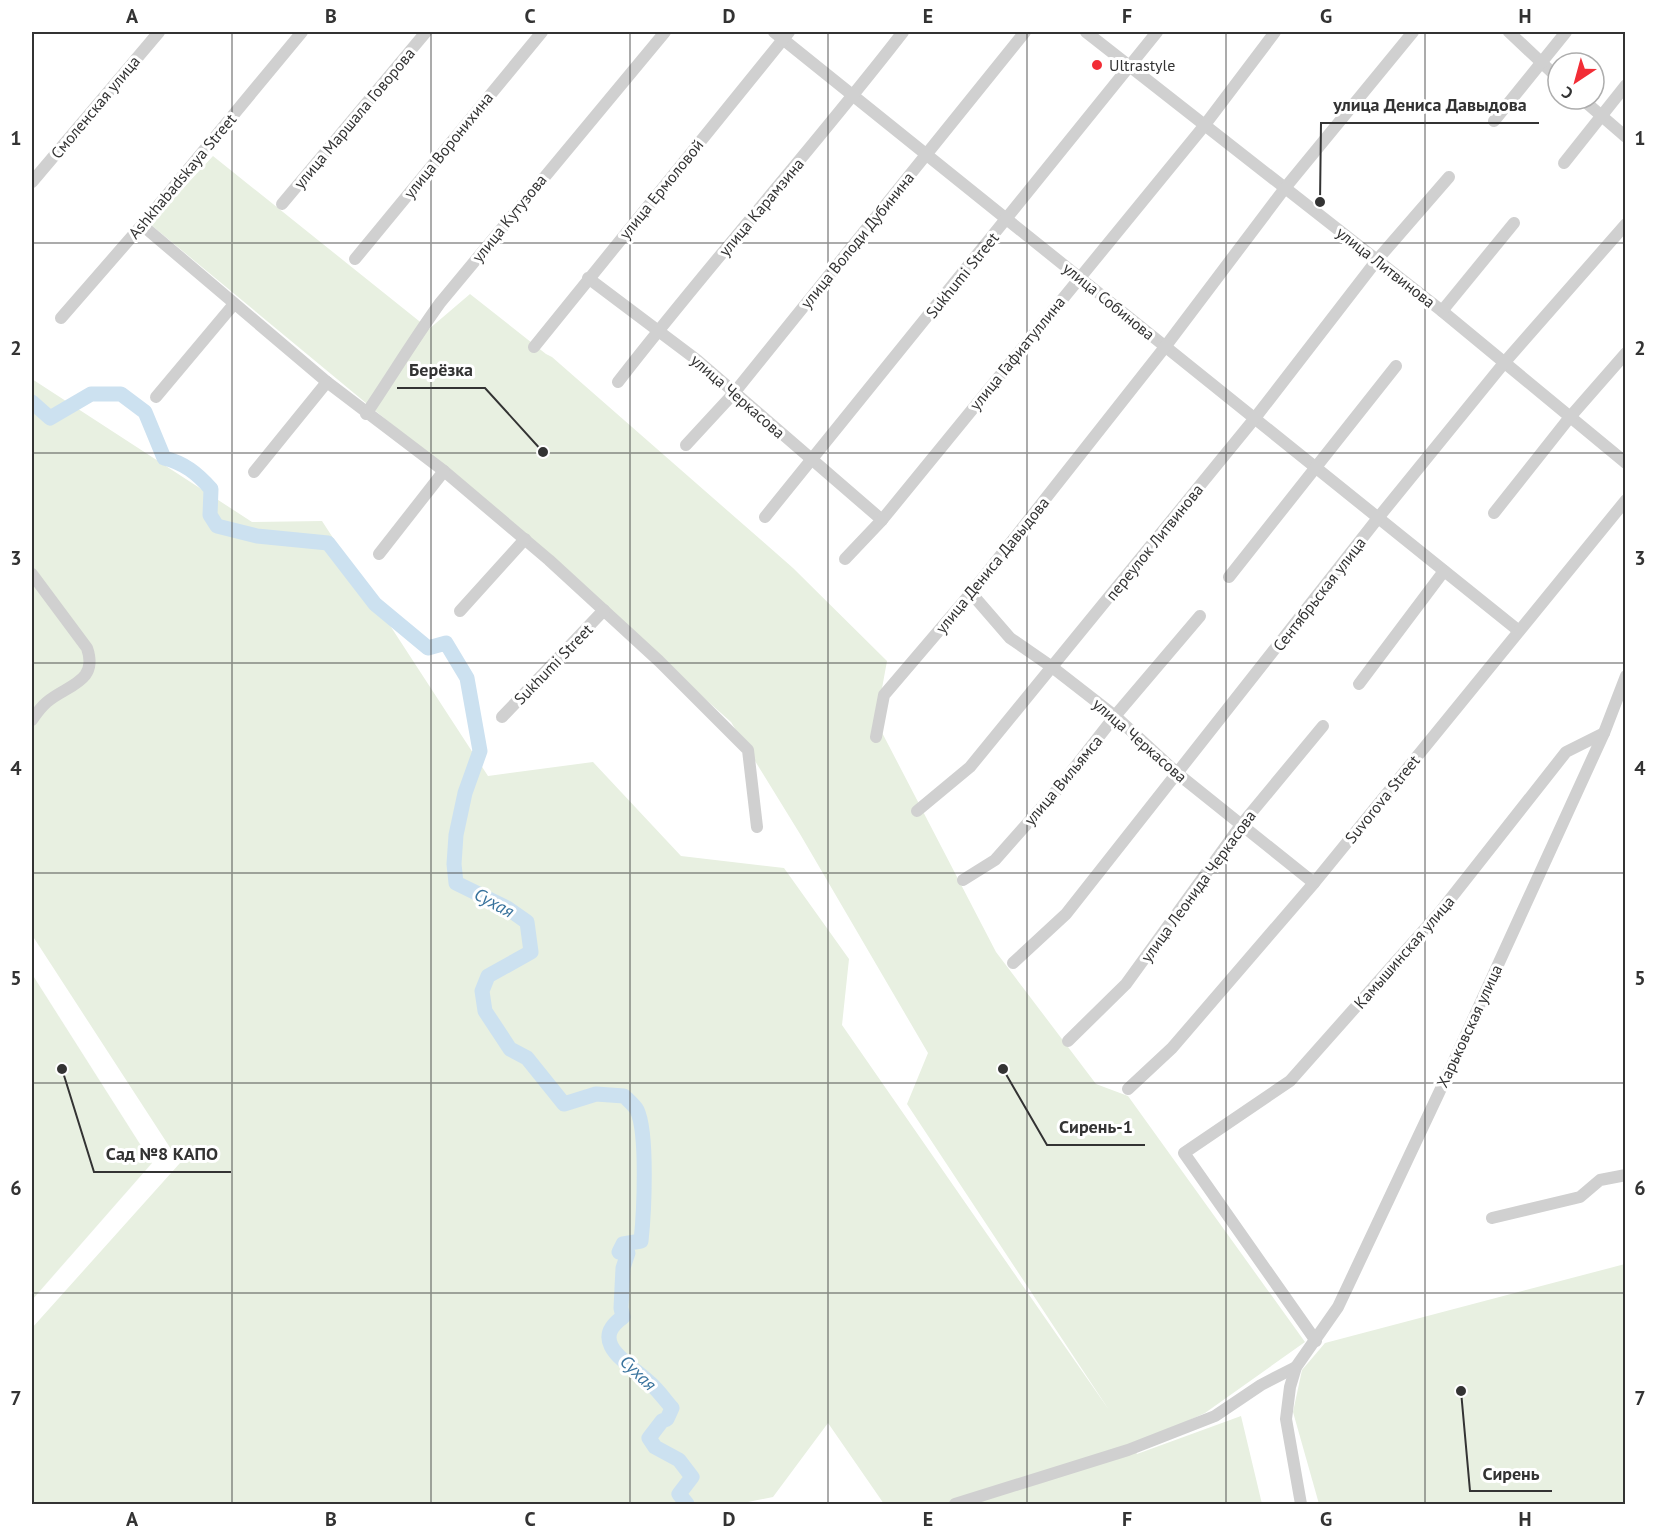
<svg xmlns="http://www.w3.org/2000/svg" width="1657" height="1536" font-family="'PT Sans',sans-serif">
<rect width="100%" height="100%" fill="#fff"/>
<g fill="#e8f0e1">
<polygon points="213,156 429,329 470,294 546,354 552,357 793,568 887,661 876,721 996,952 1096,1084 1128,1096 1305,1342 1205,1413 1133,1446 1137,1454 1241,1416 1262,1504 884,1504 828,1423 773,1497 738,1504 32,1504 32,1328 180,1163 32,935 32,379 252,522 322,521 488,776 593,762 681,856 784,868 849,959 842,1025 1109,1410 907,1104 928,1053 800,834 731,722 471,490 150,224"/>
<polygon points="32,974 152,1163 32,1300"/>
<polygon points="1625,1264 1625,1504 1319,1504 1293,1412 1302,1370 1325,1343"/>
</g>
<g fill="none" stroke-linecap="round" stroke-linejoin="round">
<path stroke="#cce1f0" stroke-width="15" d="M32,402L50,418L91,394H121L145,412L164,458C184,463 197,473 211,489L210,515L217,526L257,536L328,543L375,604L428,648L446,643L467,678L480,751L465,793L456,835L454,864L456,883L507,908L527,922L531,952L488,976L482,991L485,1011L510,1049L527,1058L564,1104L596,1094L624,1096C628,1100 634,1105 637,1110C648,1133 644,1214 641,1241L623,1244L619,1252L628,1253L623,1268L621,1308L623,1317C586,1343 632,1365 650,1383C658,1390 665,1400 672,1408L667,1419L662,1421L649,1438L655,1447L679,1460L692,1477L679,1494L687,1504"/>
<g stroke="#d0d0d0" stroke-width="12">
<polyline points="774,32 1519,631"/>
<polyline points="1086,32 1442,311 1626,463"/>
<polyline points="1509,32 1558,78"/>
<polyline points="1582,99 1626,137"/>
<polyline points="1494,121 1566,32"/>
<polyline points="1564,163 1626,85"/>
<polyline points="32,182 159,32"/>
<polyline points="282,204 426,32"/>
<polyline points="142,225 327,382 444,471 549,560 659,661 748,750 757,827"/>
<polyline points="355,259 542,32"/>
<polyline points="588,278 697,360 882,520"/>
<polyline points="1442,311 1514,223"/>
<polyline points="61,318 142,225 302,32"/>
<polyline points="534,347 789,32"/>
<path d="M618,382C710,263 811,151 903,32"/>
<polyline points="156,397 234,304"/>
<path d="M366,414C391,377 414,339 440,303L665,32"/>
<polyline points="686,445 734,393 1025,32"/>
<polyline points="254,472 327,382"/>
<polyline points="1494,513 1570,417 1626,353"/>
<polyline points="765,517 1157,32"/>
<polyline points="379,554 444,471"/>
<polyline points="845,559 882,520 1204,126 1275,32"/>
<path d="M32,574L87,648C99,682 67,685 47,702C41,707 36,714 32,720"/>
<polyline points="1229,577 1396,366"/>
<polyline points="971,593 1010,638 1052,667 1115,716 1178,774 1314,883"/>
<polyline points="460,611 525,539"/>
<polyline points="1359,684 1444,571"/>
<polyline points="502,717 604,610"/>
<polyline points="876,737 884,695 971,593 1165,347 1285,188 1413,32"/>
<polyline points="917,811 970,767 1255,418 1377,260 1449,177"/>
<polyline points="963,880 995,860 1057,790 1115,716 1200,616"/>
<polyline points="1013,963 1066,914 1378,518 1504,363 1626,224"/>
<polyline points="1068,1041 1126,984 1241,825 1323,726"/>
<polyline points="1128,1089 1172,1048 1314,883 1626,500"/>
<polyline points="1492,1218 1580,1197 1600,1180 1626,1175"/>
<polyline points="1316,1341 1184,1153 1290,1081 1440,912 1566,752 1604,733"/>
<polyline points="955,1504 1128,1450 1215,1416 1261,1385 1296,1367"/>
<polyline points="1301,1504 1286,1419 1290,1387 1296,1367 1338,1307 1453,1063 1604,733 1626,676"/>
</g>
</g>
<path fill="none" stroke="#333" stroke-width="1.5" stroke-opacity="0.55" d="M232,32V1504M431,32V1504M630,32V1504M828,32V1504M1027,32V1504M1226,32V1504M1425,32V1504M32,243H1626M32,453H1626M32,663H1626M32,873H1626M32,1083H1626M32,1293H1626"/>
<circle fill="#f22d36" stroke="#fff" stroke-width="2" cx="1097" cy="65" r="6"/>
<g text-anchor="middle" stroke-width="6" stroke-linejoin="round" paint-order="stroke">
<g font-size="16" fill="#333" stroke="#fff" text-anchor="start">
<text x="1109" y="71">Ultrastyle</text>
</g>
<g font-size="16" fill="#333" stroke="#fff">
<text transform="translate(95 107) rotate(-50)" y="6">Смоленская улица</text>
<text transform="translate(354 118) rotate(-50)" y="6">улица Маршала Говорова</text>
<text transform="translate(448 145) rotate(-51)" y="6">улица Воронихина</text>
<text transform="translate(182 176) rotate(-50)" y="6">Ashkhabadskaya Street</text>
<text transform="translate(661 189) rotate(-51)" y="6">улица Ермоловой</text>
<text transform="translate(761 207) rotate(-50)" y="6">улица Карамзина</text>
<text transform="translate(509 218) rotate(-51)" y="6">улица Кутузова</text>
<text transform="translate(857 240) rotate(-51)" y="6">улица Володи Дубинина</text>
<text transform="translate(1386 267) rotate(38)" y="6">улица Литвинова</text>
<text transform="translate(962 275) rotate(-51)" y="6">Sukhumi Street</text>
<text transform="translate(1109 301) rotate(39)" y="6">улица Собинова</text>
<text transform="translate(1017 353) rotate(-51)" y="6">улица Гафиатуллина</text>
<text transform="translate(738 396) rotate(41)" y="6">улица Черкасова</text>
<text transform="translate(1154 542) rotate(-51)" y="6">переулок Литвинова</text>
<text transform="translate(992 565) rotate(-51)" y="6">улица Дениса Давыдова</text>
<text transform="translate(1319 594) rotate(-52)" y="6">Сентябрьская улица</text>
<text transform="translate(553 664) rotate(-46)" y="6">Sukhumi Street</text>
<text transform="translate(1140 740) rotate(41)" y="6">улица Черкасова</text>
<text transform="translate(1063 780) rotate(-50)" y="6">улица Вильямса</text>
<text transform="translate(1382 799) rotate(-51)" y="6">Suvorova Street</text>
<text transform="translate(1198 886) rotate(-54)" y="6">улица Леонида Черкасова</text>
<text transform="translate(1404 952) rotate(-49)" y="6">Камышинская улица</text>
<text transform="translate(1469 1026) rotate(-65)" y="6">Харьковская улица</text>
</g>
<g font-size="18" font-style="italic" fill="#39739d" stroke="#fff">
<text transform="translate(494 903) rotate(29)" y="6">Сухая</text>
<text transform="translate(638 1373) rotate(44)" y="6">Сухая</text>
</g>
</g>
<path fill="none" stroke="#333" stroke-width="2" d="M1320 202L1321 123H1539M543 452L485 388H397M1003 1069L1047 1145H1145M62 1069L94 1172H231M1461 1391L1470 1491H1552"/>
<g fill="#333" stroke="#fff" stroke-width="2">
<circle cx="1320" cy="202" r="6"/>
<circle cx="543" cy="452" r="6"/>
<circle cx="1003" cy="1069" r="6"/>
<circle cx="62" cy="1069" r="6"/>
<circle cx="1461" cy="1391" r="6"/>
</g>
<g font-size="18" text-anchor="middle" font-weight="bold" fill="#333" stroke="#fff" stroke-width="6" stroke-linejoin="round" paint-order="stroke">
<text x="1430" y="111">улица Дениса Давыдова</text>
<text x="441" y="376">Берёзка</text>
<text x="1096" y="1133">Сирень-1</text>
<text x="162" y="1160">Сад №8 КАПО</text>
<text x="1511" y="1480">Сирень</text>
</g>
<rect width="1657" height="1536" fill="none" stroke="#ffffff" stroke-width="66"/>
<g transform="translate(1576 81) rotate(216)"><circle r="28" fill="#ffffff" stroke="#adadad" stroke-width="1.5"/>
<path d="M0-4.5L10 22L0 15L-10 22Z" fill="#f22d36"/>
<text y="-9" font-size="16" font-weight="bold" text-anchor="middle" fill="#333333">С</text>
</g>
<rect x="33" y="33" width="1591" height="1470" fill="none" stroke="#333" stroke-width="2"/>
<g font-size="20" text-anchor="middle" font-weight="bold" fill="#333">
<text x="132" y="23">A</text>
<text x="331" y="23">B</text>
<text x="530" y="23">C</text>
<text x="729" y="23">D</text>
<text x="928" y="23">E</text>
<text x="1127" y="23">F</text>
<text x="1326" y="23">G</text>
<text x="1525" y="23">H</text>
<text x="16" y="145">1</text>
<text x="1640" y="145">1</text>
<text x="16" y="355">2</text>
<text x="1640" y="355">2</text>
<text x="16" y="565">3</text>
<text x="1640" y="565">3</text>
<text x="16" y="775">4</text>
<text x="1640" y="775">4</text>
<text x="16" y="985">5</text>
<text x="1640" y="985">5</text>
<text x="16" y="1195">6</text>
<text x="1640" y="1195">6</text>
<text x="16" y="1405">7</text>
<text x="1640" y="1405">7</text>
<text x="132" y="1526">A</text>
<text x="331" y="1526">B</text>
<text x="530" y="1526">C</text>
<text x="729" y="1526">D</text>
<text x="928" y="1526">E</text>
<text x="1127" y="1526">F</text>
<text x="1326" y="1526">G</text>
<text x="1525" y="1526">H</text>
</g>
</svg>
